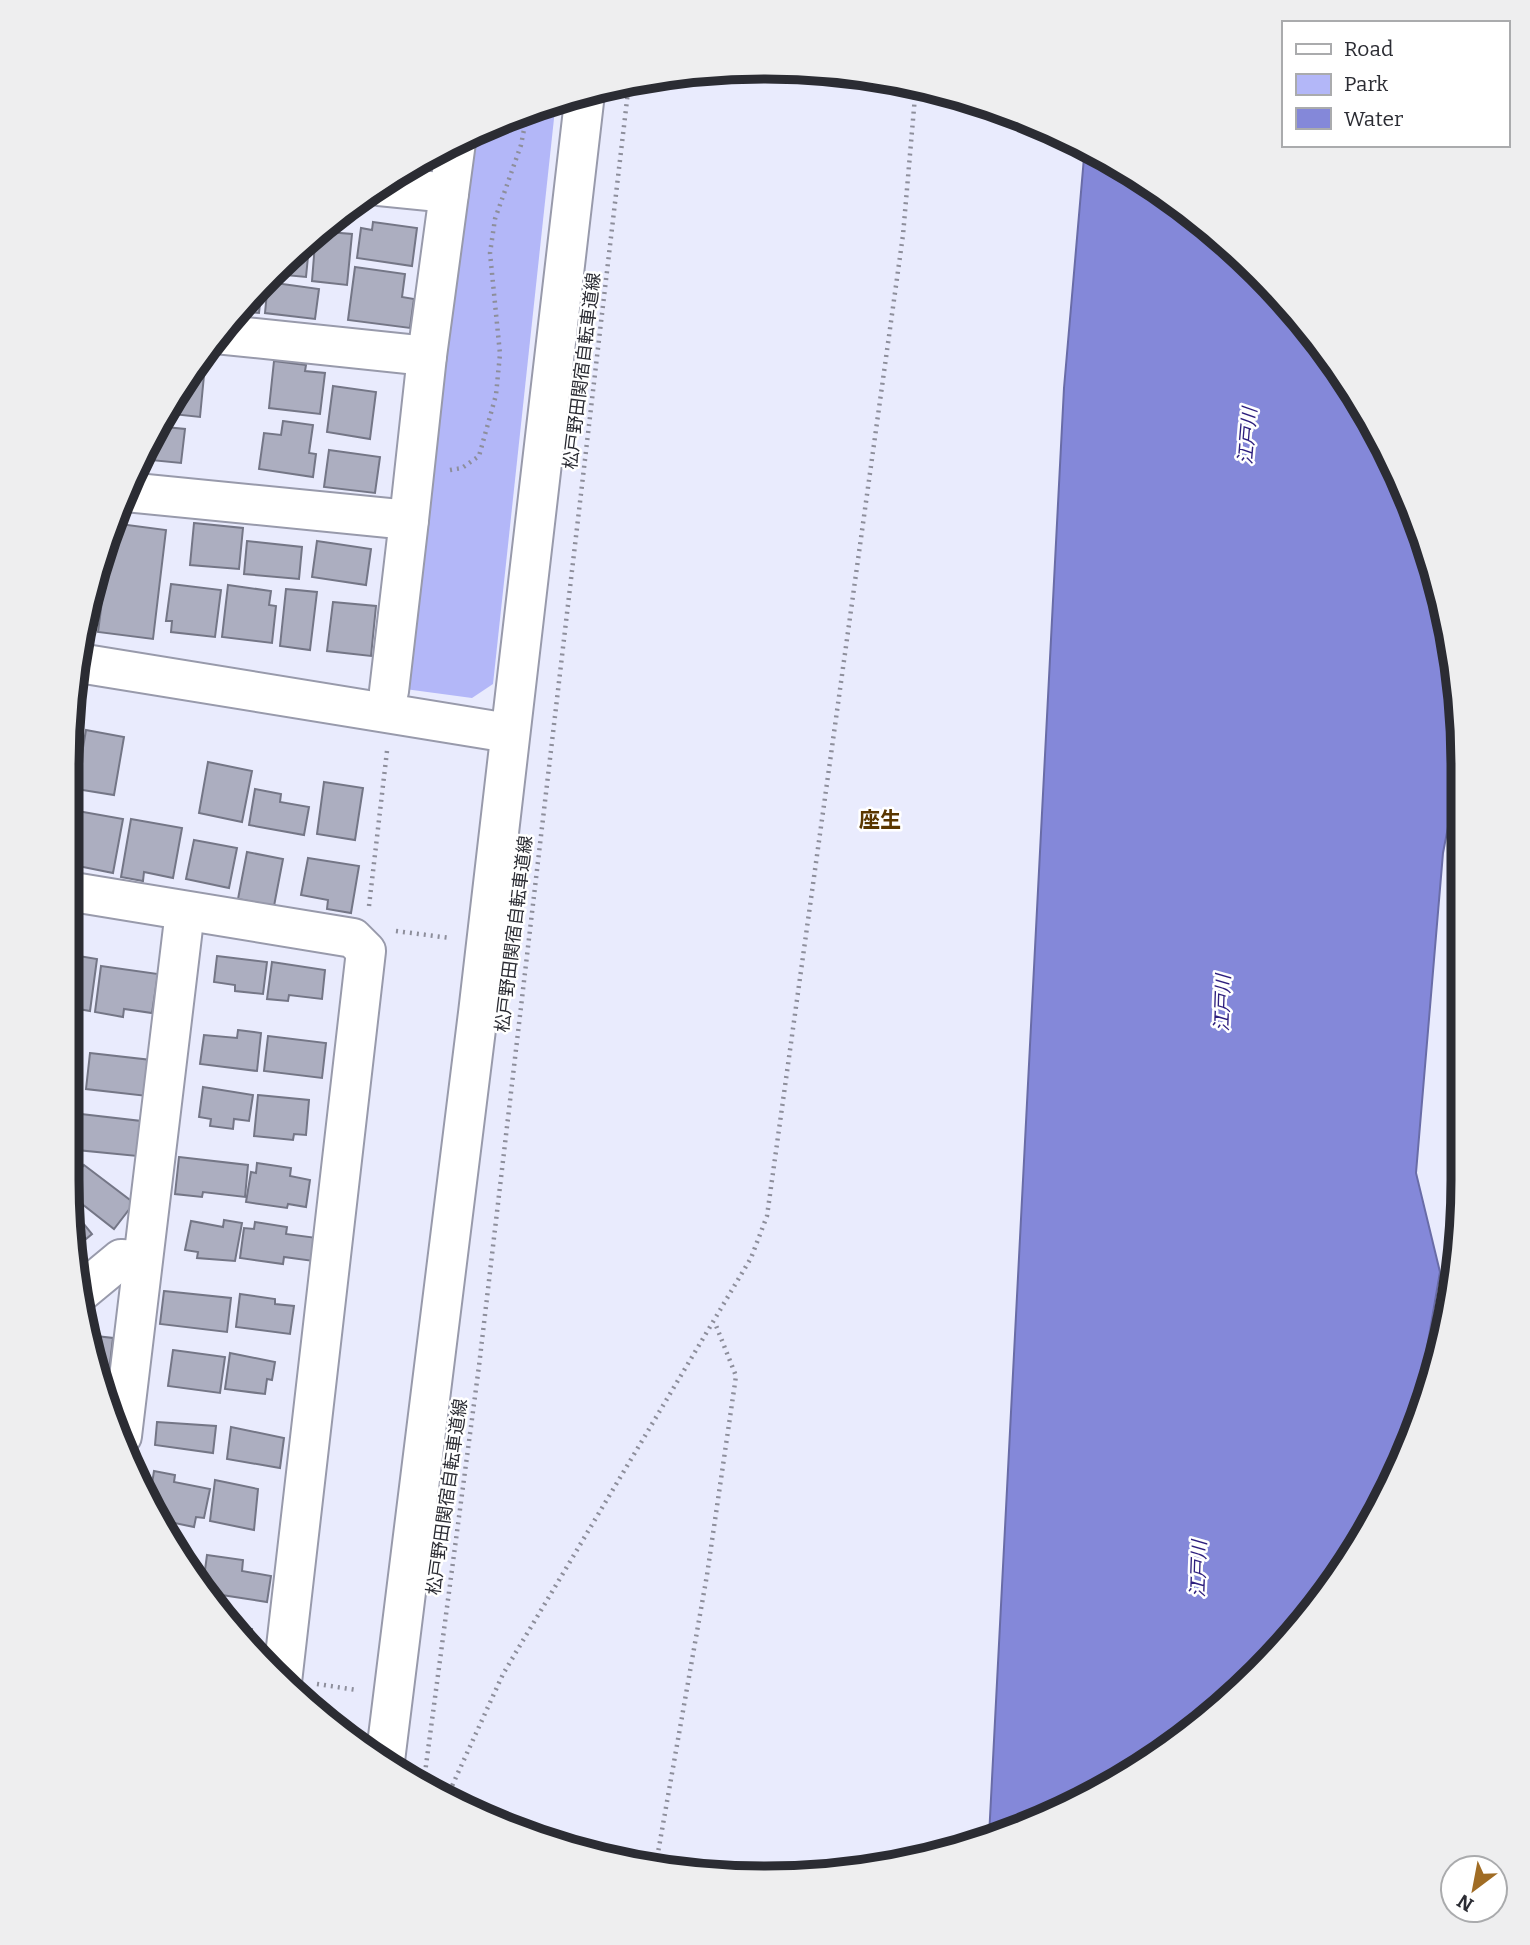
<svg xmlns="http://www.w3.org/2000/svg" width="1530" height="1945" font-family="Bitter,'Noto Sans JP',serif">
<rect width="100%" height="100%" fill="#e9ebfd"/>
<polygon fill="#b3b7f8" points="556,100 493,684 472,698 405,689 466,138 540,104"/>
<polygon fill="#8488d9" stroke="#696ca7" stroke-width="2" points="1085,146 1190,211 1290,304 1370,415 1427,541 1462,719 1462,755 1443,853 1416,1173 1440,1272 1410,1447 1346,1568 1226,1705 1115,1785 989,1837 1064,388"/>
<g fill="#acaec0" stroke="#747686" stroke-width="2">
<polygon points="373,222 417,228 412,266 357,258 361,228 372,230"/>
<polygon points="316,231 352,234 347,285 312,281"/>
<polygon points="310,236 306,277 274,274 305,240"/>
<polygon points="355,267 405,274 402,297 414,299 410,328 348,320"/>
<polygon points="268,282 319,289 315,319 265,313"/>
<polygon points="262,285 259,313 238,311"/>
<polygon points="274,361 306,365 305,371 325,373 320,414 269,408"/>
<polygon points="195,364 205,365 200,417 163,413"/>
<polygon points="333,386 376,392 370,439 327,432"/>
<polygon points="283,421 313,425 309,453 316,454 313,477 259,469 264,433 281,435"/>
<polygon points="155,426 185,429 181,463 140,459"/>
<polygon points="329,450 380,457 375,493 324,487"/>
<polygon points="112,523 166,530 153,639 98,632"/>
<polygon points="194,523 243,528 239,569 190,565"/>
<polygon points="247,541 302,547 299,579 244,574"/>
<polygon points="317,541 371,549 366,585 312,577"/>
<polygon points="171,584 221,590 215,637 171,632 172,621 166,621"/>
<polygon points="228,585 271,591 269,605 276,606 272,643 222,637"/>
<polygon points="286,589 317,592 310,650 280,646"/>
<polygon points="333,602 376,606 371,656 327,651"/>
<polygon points="86,730 124,737 114,795 76,789"/>
<polygon points="208,762 252,771 242,822 199,813"/>
<polygon points="324,782 363,788 355,840 317,834"/>
<polygon points="255,789 281,794 280,802 309,807 304,835 249,825"/>
<polygon points="72,810 123,819 113,873 68,864"/>
<polygon points="131,819 182,828 173,878 144,872 143,881 121,877"/>
<polygon points="194,840 237,848 229,888 186,879"/>
<polygon points="247,852 283,859 274,906 238,899"/>
<polygon points="308,858 359,866 351,913 327,909 328,900 301,895"/>
<polygon points="67,954 97,959 90,1011 67,1007"/>
<polygon points="217,956 267,962 263,994 235,991 235,985 214,982"/>
<polygon points="272,962 325,970 322,999 289,995 288,1001 267,999"/>
<polygon points="101,966 158,974 152,1013 124,1009 123,1017 95,1012"/>
<polygon points="238,1030 261,1033 257,1071 200,1064 204,1035 237,1038"/>
<polygon points="268,1036 326,1043 322,1078 264,1071"/>
<polygon points="67,1048 80,1050 76,1081 67,1080"/>
<polygon points="90,1053 151,1060 147,1096 86,1089"/>
<polygon points="203,1087 253,1095 249,1121 234,1119 233,1129 210,1126 211,1119 199,1117"/>
<polygon points="258,1095 309,1100 306,1135 294,1134 293,1140 254,1136"/>
<polygon points="81,1114 141,1121 137,1156 77,1150"/>
<polygon points="179,1157 248,1165 245,1197 203,1192 202,1197 175,1194"/>
<polygon points="257,1163 291,1168 290,1176 310,1180 306,1207 288,1204 287,1208 246,1202 251,1172 256,1173"/>
<polygon points="84,1165 134,1203 114,1229 68,1193 67,1187"/>
<polygon points="70,1207 92,1234 75,1248"/>
<polygon points="224,1220 242,1223 235,1261 197,1258 198,1252 185,1250 191,1221 223,1227"/>
<polygon points="255,1222 287,1227 286,1234 317,1238 313,1261 284,1257 283,1264 240,1258 244,1228 254,1229"/>
<polygon points="164,1291 231,1298 227,1332 160,1324"/>
<polygon points="240,1294 275,1299 275,1304 294,1306 290,1334 236,1327"/>
<polygon points="87,1335 113,1338 107,1389 102,1389 90,1361"/>
<polygon points="173,1350 225,1357 220,1393 168,1386"/>
<polygon points="230,1353 275,1362 272,1380 267,1379 265,1394 225,1389"/>
<polygon points="157,1422 216,1426 213,1453 155,1445"/>
<polygon points="231,1427 284,1438 280,1468 227,1459"/>
<polygon points="154,1471 175,1475 174,1482 210,1489 204,1518 196,1517 194,1527 160,1520 162,1512 152,1510 156,1491 151,1490"/>
<polygon points="215,1480 258,1489 254,1530 210,1521"/>
<polygon points="207,1555 243,1560 242,1571 271,1576 267,1602 209,1593 203,1585"/>
<polygon points="186,1563 202,1566 200,1581"/>
<polygon points="234,1626 252,1629 249,1645"/>
</g>
<g fill="none" stroke-linecap="round" stroke-linejoin="round">
<g stroke="#989aab" stroke-width="42">
<g id="minor">
<polyline points="379,186 449,193"/>
<polyline points="216,334 427,356"/>
<polyline points="126,492 409,520 427,356 456,142"/>
<polyline points="79,663 509,733"/>
<polyline points="389,691 409,520"/>
<polyline points="67,891 353,938 366,951 282,1682"/>
<polyline points="81,1292 121,1259 142,1260"/>
<polyline points="122,1436 185,911"/>
<polyline points="385,1761 478,1013 585,93"/>
</g>
</g>
<g stroke="#8d8e9b" stroke-width="4.5" stroke-dasharray="2 5" stroke-linecap="butt">
<polyline points="450,470 462,468 479,456 496,395 500,354 490,253 495,219 521,145 528,109"/>
<polyline points="369,906 387,751"/>
<polyline points="396,931 450,938"/>
<polyline points="317,1684 357,1690"/>
<polyline points="423,1788 479,1366 629,83"/>
<polyline points="443,1796 452,1786 503,1674 751,1258 767,1216 903,235 916,85"/>
<polyline points="656,1864 707,1575 736,1376 715,1323"/>
</g>
<use href="#minor" stroke="#fff" stroke-width="38"/>
</g>
<g text-anchor="middle" stroke-width="5" stroke-linejoin="round" paint-order="stroke">
<g font-size="18" fill="#2b2c33" stroke="#fff">
<text transform="translate(582 371) rotate(-83)" y="6">松戸野田関宿自転車道線</text>
<text transform="translate(514 934) rotate(-83)" y="6">松戸野田関宿自転車道線</text>
<text transform="translate(447 1497) rotate(-82)" y="6">松戸野田関宿自転車道線</text>
</g>
<g font-size="19" font-style="italic" fill="#2d1e7d" stroke="#fff">
<text transform="translate(1247 436) rotate(-85)" y="7">江戸川</text>
<text transform="translate(1222 1003) rotate(-88)" y="7">江戸川</text>
<text transform="translate(1198 1569) rotate(-88)" y="7">江戸川</text>
</g>
<g font-size="21" font-weight="bold" fill="#5a3700" stroke="#fff">
<text x="880" y="827">座生</text>
</g>
</g>
<path d="M0 0H1530V1945H0ZM765 79H765A686 686 0 0 1 1451 765V1180A686 686 0 0 1 765 1866H765A686 686 0 0 1 79 1180V765A686 686 0 0 1 765 79Z" fill="#eeeeef" fill-rule="evenodd"/>
<path fill="none" stroke="#2b2c33" stroke-width="9" d="M765 79H765A686 686 0 0 1 1451 765V1180A686 686 0 0 1 765 1866H765A686 686 0 0 1 79 1180V765A686 686 0 0 1 765 79Z"/>
<rect x="1282" y="21" width="228" height="126" fill="#ffffff" stroke="#aaabad" stroke-width="2"/>
<rect x="1296" y="44" width="35" height="10" fill="#ffffff" stroke="#aaabad" stroke-width="2"/>
<text x="1344" y="56" font-size="21" fill="#2b2c33">Road</text>
<rect x="1296" y="74" width="35" height="21" fill="#b3b7f8" stroke="#aaabad" stroke-width="2"/>
<text x="1344" y="91" font-size="21" fill="#2b2c33">Park</text>
<rect x="1296" y="108" width="35" height="21" fill="#8488d9" stroke="#aaabad" stroke-width="2"/>
<text x="1344" y="126" font-size="21" fill="#2b2c33">Water</text>
<g transform="translate(1474 1889) rotate(212)"><circle r="33" fill="#ffffff" stroke="#aaabad" stroke-width="2"/>
<path d="M0-5L12 26L0 18L-12 26Z" fill="#a06c24"/>
<text y="-10" font-size="19" font-weight="bold" text-anchor="middle" fill="#2b2c33">N</text>
</g>
</svg>
